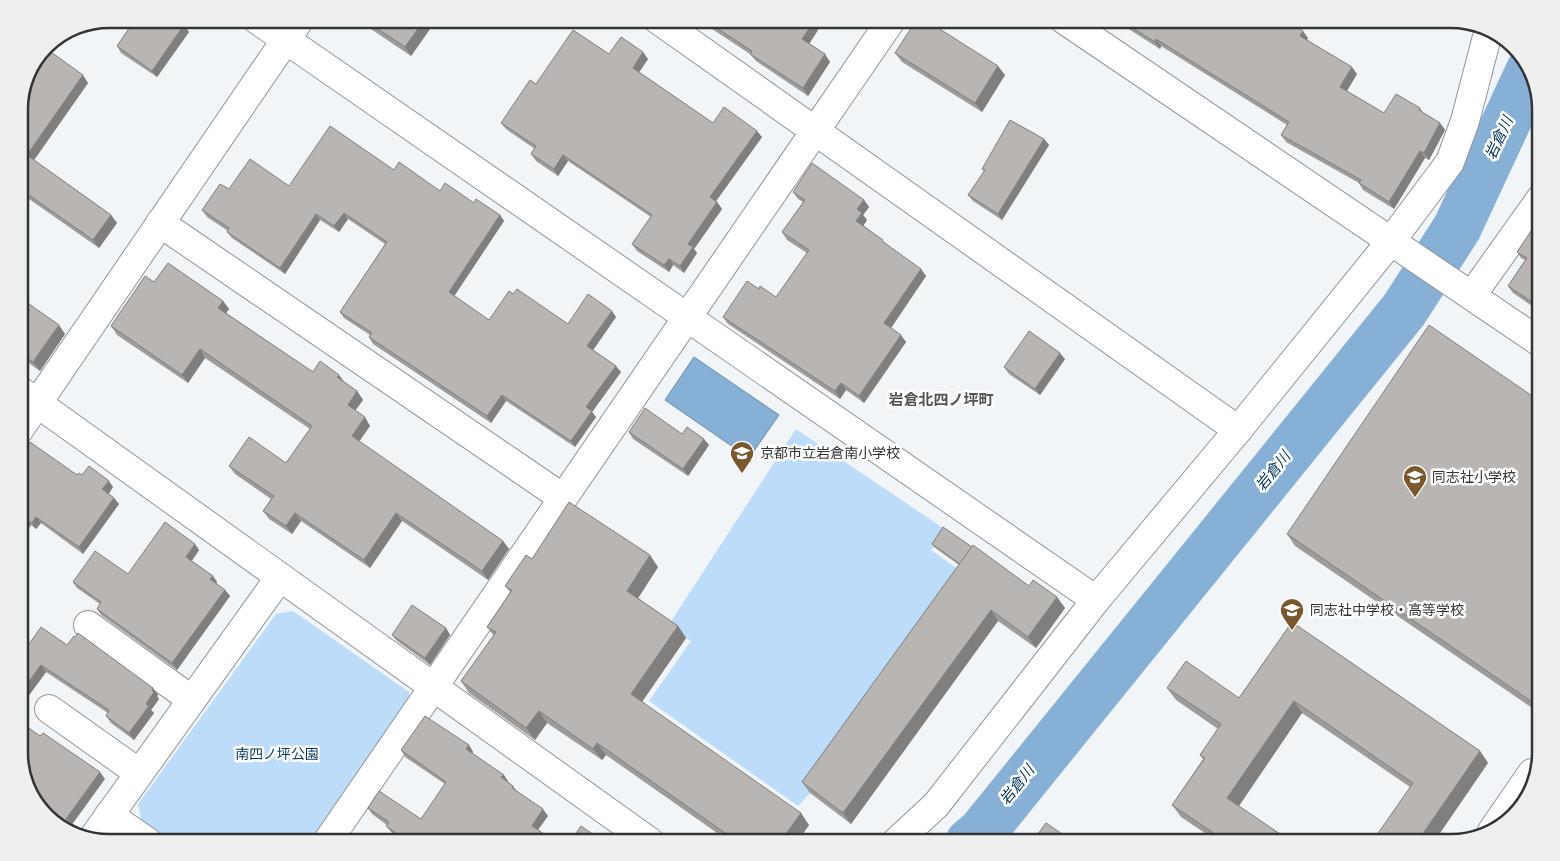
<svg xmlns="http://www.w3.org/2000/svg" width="1560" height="861" font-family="'IBM Plex Sans','Noto Sans JP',sans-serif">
<rect width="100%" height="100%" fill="#f2f5f8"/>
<g fill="#bddcf9">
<polygon points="796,429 946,530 931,550 963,573 810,793 798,806 649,701 691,641 668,626"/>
<polygon points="293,611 409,692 410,708 316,842 171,842 141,820 138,804 276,614"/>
</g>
<polygon fill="#86b0d6" stroke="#6d8ba6" points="694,357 779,415 749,458 665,400"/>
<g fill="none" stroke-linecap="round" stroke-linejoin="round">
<polyline stroke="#86b0d6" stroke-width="49" points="970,842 982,832 1404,310 1457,228 1530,71"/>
<g stroke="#939598" stroke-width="30">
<g id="minor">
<polyline points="256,19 1096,600"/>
<polyline points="657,19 1238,430"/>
<polyline points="1063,19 1541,343"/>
<polyline points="160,223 563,498"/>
<polyline points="1472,295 1541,198"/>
<polyline points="19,390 650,842"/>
<polyline points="19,430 300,19"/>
<polyline points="88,625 192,700"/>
<polyline points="49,709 139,773"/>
<polyline points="109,815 148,842"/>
<polyline points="1492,831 1532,773"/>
<polyline points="93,838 280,577"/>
<polyline points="327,842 892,19"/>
<polyline points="896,842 936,805 1096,600 1238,430 1391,241 1450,162 1465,121 1489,29"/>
</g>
</g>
<use href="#minor" stroke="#fff" stroke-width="28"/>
</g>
<g fill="#9e9c9a">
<polygon points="126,19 176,19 189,32 157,77 121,53 117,46 133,24"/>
<polygon points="356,19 437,19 411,56"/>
<polygon points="697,19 807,19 813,23 818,30 809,44 830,62 808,96 756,61 750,54"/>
<polygon points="1113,19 1283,19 1308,38 1307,40 1357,74 1347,91 1384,113 1420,108 1423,113 1440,123 1445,130 1429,160 1425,158 1394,209 1363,190 1359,183 1286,142 1281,135 1287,125 1161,46 1160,49"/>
<polygon points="54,39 47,49 88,83 34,160 111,215 117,223 99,248 19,192 19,103 45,45"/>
<polygon points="895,53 1005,75 982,112 902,62"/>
<polygon points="609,54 648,59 639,72 713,123 762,137 716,201 722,209 694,249 697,253 684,273 673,265 669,272 637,251 632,244 651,217 568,161 558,176 536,161 531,154 535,149 506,129 501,123 536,84"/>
<polygon points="1044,139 1049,145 1002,220 973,201 968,195 984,171 982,169"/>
<polygon points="394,170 440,191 474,203 500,215 504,221 454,296 489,320 568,324 616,317 593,350 621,372 592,412 596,417 575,447 506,401 491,423 373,344 369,337 370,335 344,318 340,312 385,244 348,219 339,232 320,220 285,274 232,238 227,232 228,231 207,217 202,210 229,189 289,186"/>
<polygon points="793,192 864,200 869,207 863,215 867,220 863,225 926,276 891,328 906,342 864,403 846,390 840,399 728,324 723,317 759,289 776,297 807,253 787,240 782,232 803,202 798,199"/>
<polygon points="1541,219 1541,312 1513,293 1508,286 1525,260 1521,258 1517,252 1535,229"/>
<polygon points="154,282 223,301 229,309 226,313 313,372 339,375 344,383 357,391 363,400 355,411 370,426 359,442 503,541 509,549 488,580 402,521 370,568 301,521 292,534 269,519 263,511 271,499 235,474 229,466 286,463 310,429 205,358 188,383 117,335 111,326"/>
<polygon points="19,297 65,334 40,371 19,356"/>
<polygon points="1065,359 1040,395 1009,374 1004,367"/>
<polygon points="1541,402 1541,714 1295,546 1287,534"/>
<polygon points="629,432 682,434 709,445 688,476 633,439"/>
<polygon points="19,457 77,475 82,475 113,487 109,494 119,504 83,554 41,523 36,529 31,525 28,529 19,522"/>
<polygon points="932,544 972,547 1029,586 1065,608 1036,648 998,621 851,824 810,793 802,782 959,565 934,547"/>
<polygon points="199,550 192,561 213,576 217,582 216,584 225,590 230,596 177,670 101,615 97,609 100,604 77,588 73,582 128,574"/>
<polygon points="532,559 658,567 638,598 678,626 686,638 642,702 809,825 797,842 730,842 606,755 602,760 547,723 535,740 469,693 461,681 494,636 487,627 510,592 505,586"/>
<polygon points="1292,622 1480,751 1488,763 1410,787 1302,713 1239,806 1292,842 1218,842 1181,817 1172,805 1203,759 1200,755 1218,729 1176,700 1167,688 1239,698"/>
<polygon points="446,628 450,635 430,665 397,641 392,635"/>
<polygon points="67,645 158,695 157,696 159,699 151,710 154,713 134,740 111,723 106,716 108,713 46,672 19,709 19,658"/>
<polygon points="469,745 473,752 472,753 508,781 508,782 513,786 517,791 548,816 538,830 556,842 405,842 391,832 386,826 387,825 372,814 368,808 421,819 445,784 405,757 401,750"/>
</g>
<g fill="#817f7d">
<polygon points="425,19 437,19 411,56 405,47"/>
<polygon points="813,23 818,30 807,47 802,39"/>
<polygon points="184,25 189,32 157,77 152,71"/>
<polygon points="1303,31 1308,38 1305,43 1300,36"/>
<polygon points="54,39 45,52 43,49 45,45"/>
<polygon points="1156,39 1161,46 1160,49 1155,42"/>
<polygon points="643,52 648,59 638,74 633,68"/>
<polygon points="825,54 830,62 808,96 803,88"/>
<polygon points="998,66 1005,75 982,112 975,103"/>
<polygon points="1352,67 1357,74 1345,94 1340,87"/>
<polygon points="83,75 88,83 32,163 27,155"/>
<polygon points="1440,123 1445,130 1429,160 1424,153"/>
<polygon points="757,131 762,137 714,204 710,197"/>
<polygon points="1044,139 1049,145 1002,220 998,214"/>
<polygon points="1420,151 1425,158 1394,209 1389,202"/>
<polygon points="563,155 568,161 558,176 554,169"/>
<polygon points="864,200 869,207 863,215 867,220 862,228 856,221 857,209"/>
<polygon points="717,202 722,209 694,249 697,253 684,273 680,266 688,244"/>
<polygon points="344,213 348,219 339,232 334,226"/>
<polygon points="316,214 320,220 285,274 280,268"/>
<polygon points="111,215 117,223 99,248 93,240"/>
<polygon points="500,215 504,221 453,298 449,292"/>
<polygon points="669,259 673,265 669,272 664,265"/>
<polygon points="921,269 926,276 889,331 884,323"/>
<polygon points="223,301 229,309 224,316 218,308"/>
<polygon points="612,311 616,317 591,353 587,346"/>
<polygon points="59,325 65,334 40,371 33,362"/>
<polygon points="901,335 906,342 864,403 859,396"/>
<polygon points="200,349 205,358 188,383 182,375"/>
<polygon points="1060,353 1065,359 1040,395 1035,389"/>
<polygon points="616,366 621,372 592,412 596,417 575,447 571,441 586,407"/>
<polygon points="339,375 345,383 337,377"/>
<polygon points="841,383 846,390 840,399 835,391"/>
<polygon points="357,391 363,400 353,413 348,405"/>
<polygon points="502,395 506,401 491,423 487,416"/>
<polygon points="365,417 370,426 357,444 352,436"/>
<polygon points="704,439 709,445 688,476 683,469"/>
<polygon points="109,481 113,487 107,496 102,489"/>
<polygon points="114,498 119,504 83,554 79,547"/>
<polygon points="295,513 301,521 292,534 286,526"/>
<polygon points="396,513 402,521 370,568 364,560"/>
<polygon points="36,517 41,523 36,529 32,523"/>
<polygon points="26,519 31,525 28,529 24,522"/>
<polygon points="503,541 509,549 488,580 482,571"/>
<polygon points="195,544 199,550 190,563 186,557"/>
<polygon points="650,555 658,567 635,603 627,591"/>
<polygon points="213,576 217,582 215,586 210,579"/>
<polygon points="225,590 230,596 177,670 172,663"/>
<polygon points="1057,597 1065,608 1036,648 1028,637"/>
<polygon points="991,610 998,621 851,824 843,813"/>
<polygon points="678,626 686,638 639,706 631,694"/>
<polygon points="446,628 450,635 430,665 425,658"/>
<polygon points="41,665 46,672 19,709 19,695"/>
<polygon points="153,688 158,695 157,696 159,699 151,710 154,713 134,740 129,733 146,704"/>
<polygon points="1294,701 1302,713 1236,810 1227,798"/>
<polygon points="539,711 547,723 535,740 526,728"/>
<polygon points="597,743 606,755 602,760 593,749"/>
<polygon points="469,745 473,752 471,755 466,749"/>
<polygon points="1480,751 1488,763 1434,842 1417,842"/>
<polygon points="100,772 105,779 71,826 66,819"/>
<polygon points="504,775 508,781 506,784 501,777"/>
<polygon points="543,809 548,816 536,832 532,826"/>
<polygon points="801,813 809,825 797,842 780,842"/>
<polygon points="74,825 79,832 78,834 73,833 73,830"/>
</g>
<g fill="#b8b5b3" stroke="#817f7d">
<polygon points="131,19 176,19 184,25 152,71 117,46 134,21"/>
<polygon points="363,19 425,19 405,47"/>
<polygon points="703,19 807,19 813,23 802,39 825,54 803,88 750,54 752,51"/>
<polygon points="917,19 924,19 998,66 975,103 895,53"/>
<polygon points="1119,19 1283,19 1303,31 1300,36 1352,67 1340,87 1384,113 1396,94 1420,108 1419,110 1440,123 1424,153 1420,151 1389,202 1359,183 1361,180 1281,135 1289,122 1156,39 1155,42"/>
<polygon points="573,30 609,54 621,37 643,52 633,68 713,123 724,107 757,131 710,197 717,202 688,244 693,247 680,266 669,259 664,265 632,244 652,215 563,155 554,169 531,154 536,146 501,123 530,80 536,84"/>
<polygon points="44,47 83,75 27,155 111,215 93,240 19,188 19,103"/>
<polygon points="1010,120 1044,139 998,214 968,195 985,170 982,169"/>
<polygon points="330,126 394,170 399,162 440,191 445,183 474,203 476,199 500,215 449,292 489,320 509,291 513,294 517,289 568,324 588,294 612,311 587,346 616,366 586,407 592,411 571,441 502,395 487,416 369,337 372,333 340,312 387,242 344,213 334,226 316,214 280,268 227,232 229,228 202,210 220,184 229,189 250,159 289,186"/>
<polygon points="812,163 864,200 857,209 862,213 856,221 883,240 882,241 921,269 884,323 901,335 859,396 841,383 835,391 723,317 747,281 759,289 760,286 776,297 809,250 782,232 805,200 793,192"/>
<polygon points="1541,219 1541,308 1508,286 1527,258 1517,252 1533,228 1535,229"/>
<polygon points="168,263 223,301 218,308 313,372 320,361 339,375 337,377 357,391 348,405 365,417 352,436 503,541 482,571 396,513 364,560 295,513 286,526 263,511 274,496 229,466 249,437 286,463 312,426 200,349 182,375 111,326 145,276 154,282"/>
<polygon points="19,297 59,325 33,362 19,352"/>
<polygon points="1429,325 1541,402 1541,708 1287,534"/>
<polygon points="1029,331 1060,353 1035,389 1004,367"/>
<polygon points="645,408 682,434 687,427 704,439 683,469 629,432"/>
<polygon points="30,442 77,475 79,473 82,475 89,466 109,481 102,489 114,498 79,547 36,517 32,523 26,519 24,522 19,519 19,457"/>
<polygon points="569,502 650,555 627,591 678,626 631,694 801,813 780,842 738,842 597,743 593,749 539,711 526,728 461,681 496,632 487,627 512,590 505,586 526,555 532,559"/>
<polygon points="165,522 195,544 186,557 213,576 210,579 225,590 172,663 97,609 101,602 73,582 95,551 128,574"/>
<polygon points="943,527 972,547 960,564 932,544"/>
<polygon points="973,545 1029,586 1033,580 1057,597 1028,637 991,610 843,813 802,782"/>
<polygon points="412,605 446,628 425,658 392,635"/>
<polygon points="1292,622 1480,751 1417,842 1372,842 1413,783 1294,701 1227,798 1292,842 1227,842 1172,805 1205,758 1200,755 1221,724 1167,688 1186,661 1239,698"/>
<polygon points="41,627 67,645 74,636 75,637 78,633 153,688 152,690 154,692 146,704 149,706 129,733 106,716 109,710 41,665 19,695 19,658"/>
<polygon points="425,716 469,745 466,749 504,775 501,777 513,786 512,788 543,809 532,826 556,842 409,842 386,826 389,822 368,808 379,791 421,819 446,782 401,750"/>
<polygon points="19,721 40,736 43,733 100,772 66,819 74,825 73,830 73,833 64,830 31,798 19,758"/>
<polygon points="1046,823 1074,842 1032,842"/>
<polygon points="581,826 604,842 570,842"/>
</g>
<defs>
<g id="school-pin" transform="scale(1.25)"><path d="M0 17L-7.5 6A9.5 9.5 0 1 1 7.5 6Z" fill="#79582e" stroke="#fff"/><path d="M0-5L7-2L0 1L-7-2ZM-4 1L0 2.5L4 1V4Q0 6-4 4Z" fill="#fff"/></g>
</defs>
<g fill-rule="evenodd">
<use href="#school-pin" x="742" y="453"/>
<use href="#school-pin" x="1415" y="477"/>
<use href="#school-pin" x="1292" y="610"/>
</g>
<g text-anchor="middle" stroke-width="5" stroke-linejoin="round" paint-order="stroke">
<g font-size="14" fill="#333435" stroke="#fff" text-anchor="start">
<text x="760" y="458">京都市立岩倉南小学校</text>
<text x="1432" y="482">同志社小学校</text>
<text x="1310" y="615">同志社中学校・高等学校</text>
</g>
<g font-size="14" fill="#06385d" stroke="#fff">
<text x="277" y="759">南四ノ坪公園</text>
</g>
<g font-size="15" font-style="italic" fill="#03355a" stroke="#fff">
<text transform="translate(1499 138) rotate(-65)" y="5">岩倉川</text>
<text transform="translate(1273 471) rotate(-51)" y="5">岩倉川</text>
<text transform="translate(1017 785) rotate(-51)" y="5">岩倉川</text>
</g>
<g font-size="15" font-weight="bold" fill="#515355" stroke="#fff">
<text x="941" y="405">岩倉北四ノ坪町</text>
</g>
</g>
<path d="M0 0H1560V861H0ZM109 28H1451A81 81 0 0 1 1532 109V753A81 81 0 0 1 1451 834H109A81 81 0 0 1 28 753V109A81 81 0 0 1 109 28Z" fill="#efefef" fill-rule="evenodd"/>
<path fill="none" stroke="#333435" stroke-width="2.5" d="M109 28H1451A81 81 0 0 1 1532 109V753A81 81 0 0 1 1451 834H109A81 81 0 0 1 28 753V109A81 81 0 0 1 109 28Z"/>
</svg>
